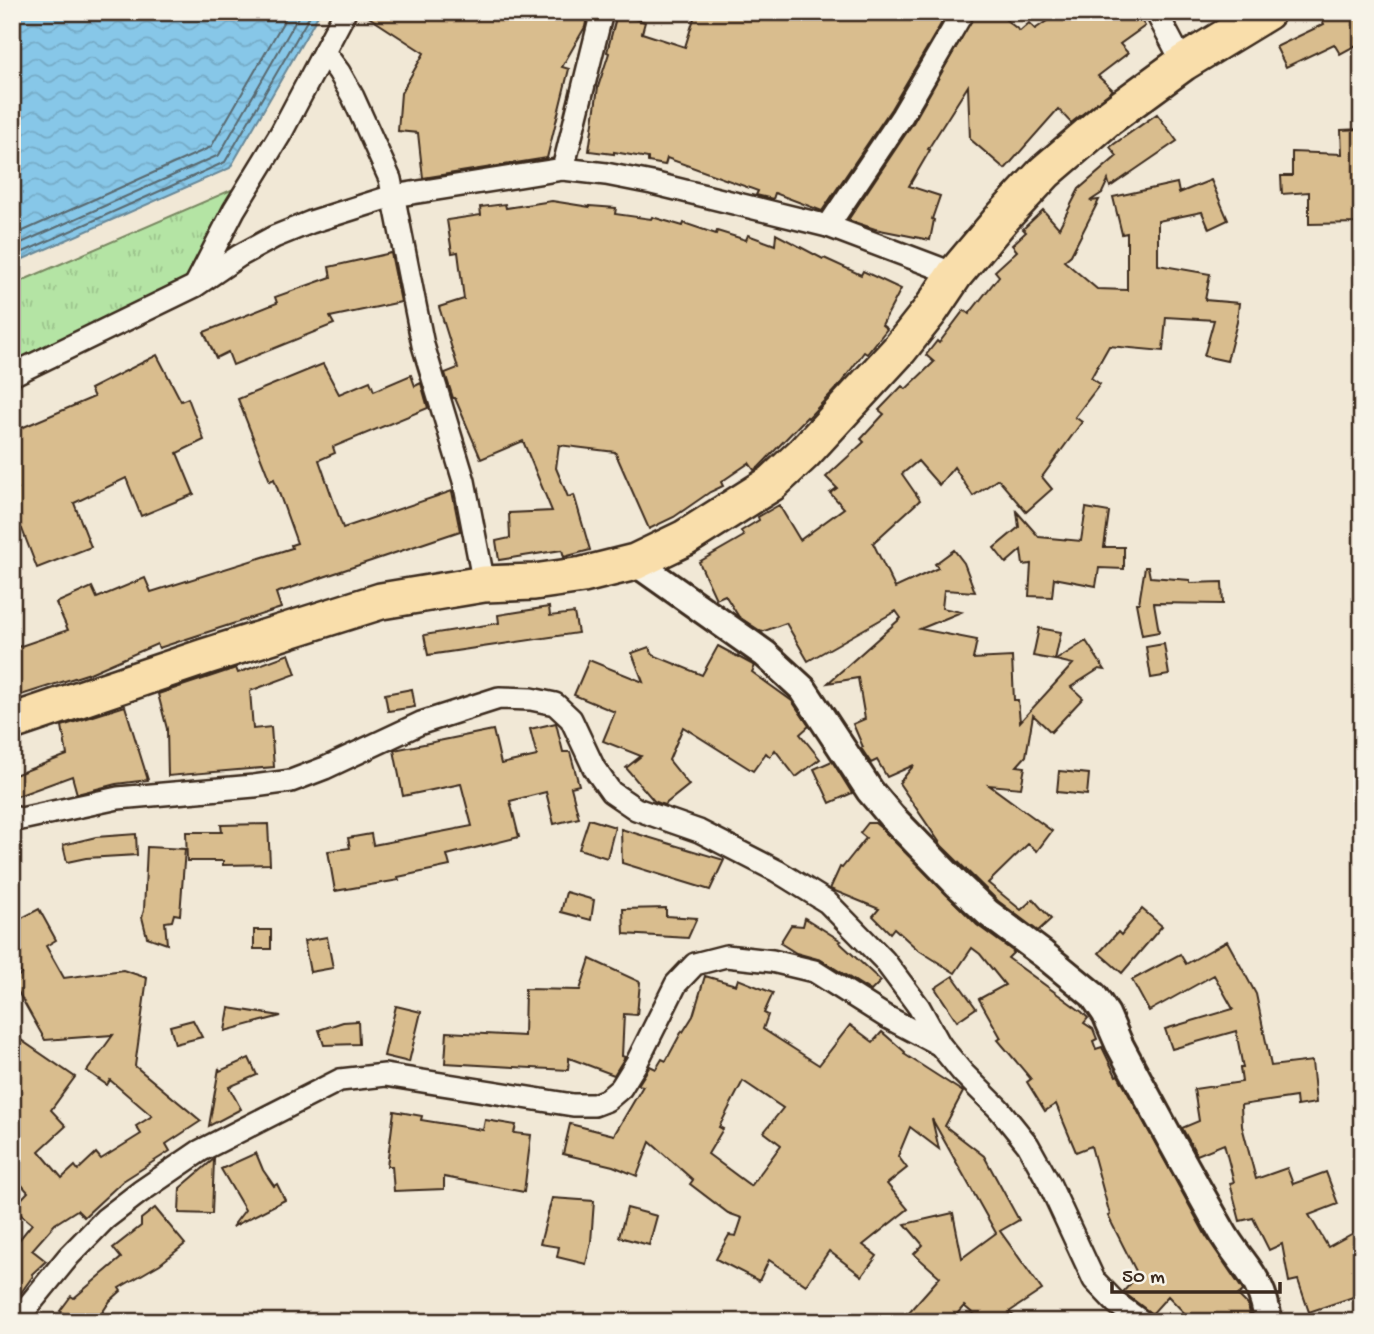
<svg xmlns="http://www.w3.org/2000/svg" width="1374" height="1334" font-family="'Gochi Hand',sans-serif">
<defs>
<pattern id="park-tufts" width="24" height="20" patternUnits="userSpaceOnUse" patternTransform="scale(1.75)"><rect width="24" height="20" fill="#b4e4a4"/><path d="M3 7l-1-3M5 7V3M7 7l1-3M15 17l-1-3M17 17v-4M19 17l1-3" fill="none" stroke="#9cc48d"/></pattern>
<pattern id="water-waves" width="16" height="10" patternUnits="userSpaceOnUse" patternTransform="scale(1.75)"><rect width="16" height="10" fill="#87c7e8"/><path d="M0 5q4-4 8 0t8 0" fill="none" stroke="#75abc7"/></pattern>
</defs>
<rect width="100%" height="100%" fill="#f1e8d6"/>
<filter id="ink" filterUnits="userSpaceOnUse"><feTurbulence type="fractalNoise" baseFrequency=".0143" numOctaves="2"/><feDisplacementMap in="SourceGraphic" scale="14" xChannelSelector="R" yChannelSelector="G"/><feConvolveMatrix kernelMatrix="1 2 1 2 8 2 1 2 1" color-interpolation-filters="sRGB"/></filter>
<g filter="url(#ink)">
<polygon fill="url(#park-tufts)" stroke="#788761" stroke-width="2" points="245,184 199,272 12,370 12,285"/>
<polygon fill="url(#water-waves)" stroke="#698897" stroke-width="2" points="12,12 320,12 230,168 12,264"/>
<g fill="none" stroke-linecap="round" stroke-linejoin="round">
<g stroke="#59696f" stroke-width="2">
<polyline points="12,236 211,147 289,12"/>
<polyline points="12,247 219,155 301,12"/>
<polyline points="12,257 225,162 312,12"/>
</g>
</g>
<g fill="#d9bd8e" stroke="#3b2a1e" stroke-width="2" fill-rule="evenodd">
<polygon points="361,12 588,12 585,27 562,67 569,69 547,158 423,178 418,133 398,131 401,93 424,53"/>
<polygon points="696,12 948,12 891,109 822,211 775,193 773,199 756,195 758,191 667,158 665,165 648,162 648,158 614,152 614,154 589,151 598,87 609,53 607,52 617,14 645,22 642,33 685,47"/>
<polygon points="976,12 996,12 1020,31 1029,23 1035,29 1060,12 1135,12 1145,26 1120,44 1128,53 1098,76 1113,90 1071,123 1058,109 1005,169 970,139 968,86 928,149 930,150 909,186 940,196 932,219 934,220 930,240 875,229 848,220 913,123"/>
<polygon points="1318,12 1362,12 1362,42 1340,54 1334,44 1286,67 1276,47 1324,24"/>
<polygon points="1157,114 1177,141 1110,187 1108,180 1102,193 1090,201 1099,200 1071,255 1064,261 1097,289 1127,290 1127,233 1122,234 1113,197 1177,183 1179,193 1211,180 1228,220 1209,229 1202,212 1158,221 1158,265 1210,274 1205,300 1239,303 1237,322 1227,361 1204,356 1214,320 1166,317 1163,351 1109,346 1091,378 1100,384 1075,417 1082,422 1042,477 1052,489 1026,512 998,479 973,496 954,467 939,485 918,461 902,474 920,500 873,543 895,588 938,568 935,564 954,550 964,563 975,592 944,590 942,608 961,612 920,629 977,640 973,659 1012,657 1014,700 1018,700 1020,722 1073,664 1056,660 1086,641 1105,670 1099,669 1071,687 1083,698 1051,732 1033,715 1026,756 1017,766 1025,767 1021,788 989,785 1052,831 1037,851 1028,844 988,883 1021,910 1033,899 1051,919 1038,931 998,901 942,846 899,783 914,765 887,777 877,760 871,763 861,748 863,747 853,724 865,719 858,678 828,683 901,618 896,611 808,661 786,623 762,632 739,617 725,595 716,599 699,562 744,536 741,531 759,520 758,517 779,505 800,540 844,508 830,493 837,488 826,477 864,442 861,439 884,414 879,410 902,386 906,389 934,362 926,355 937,341 939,343 964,310 969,314 999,276 995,271 1017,251 1012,245 1026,232 1023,229 1043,210 1059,228 1079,189 1117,156 1110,147"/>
<polygon points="1362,129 1362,223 1309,224 1309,192 1282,194 1281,176 1292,176 1292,152 1342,154 1341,130"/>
<polygon points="552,201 590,207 590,206 616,208 615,214 651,219 652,217 683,226 684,223 716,234 717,231 746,240 748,235 775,245 776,234 823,259 824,258 861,275 863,271 901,289 882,325 887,329 867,354 864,352 841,383 808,418 807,417 759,467 754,470 749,463 721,482 723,486 710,492 674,517 649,529 615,452 559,445 556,468 568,497 574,495 590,550 564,557 562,550 499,560 496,541 510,538 509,513 552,511 523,441 481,459 455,398 453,398 445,373 458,368 439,307 464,299 458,252 452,253 447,220 481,215 480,207 505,204 506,208"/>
<polygon points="391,253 401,302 330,317 334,324 233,365 228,352 216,358 204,332 277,303 275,297 331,277 329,267"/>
<polygon points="157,355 181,401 188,398 204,440 177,453 194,494 141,516 126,478 74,503 91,547 37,568 22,529 12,533 12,492 18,489 12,475 12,432 94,397 90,389"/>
<polygon points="323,364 339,394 370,381 374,391 411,375 415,386 421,383 428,408 333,447 335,453 319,460 343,528 452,491 460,531 276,593 281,608 159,648 157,644 90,673 12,698 12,649 68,630 56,603 92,587 97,598 145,578 151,592 292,548 291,545 297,543 274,479 270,481 238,399"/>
<polygon points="1086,508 1109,512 1104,547 1124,547 1124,569 1099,568 1096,586 1054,578 1052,597 1029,596 1031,564 1023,565 1021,550 1006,563 994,548 1019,527 1017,512 1039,537 1081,541"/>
<polygon points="1145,567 1148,567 1150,577 1190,580 1190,583 1222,582 1223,604 1154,603 1159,632 1142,635 1136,603 1139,603"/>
<polygon points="549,607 550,616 574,613 578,633 428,655 424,635 499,623 498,615"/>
<polygon points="1039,628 1061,632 1055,660 1033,656"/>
<polygon points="1164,644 1169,675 1151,678 1146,647"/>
<polygon points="718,646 755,666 752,672 792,701 809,726 800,734 820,759 796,777 775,750 770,757 766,753 753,771 683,727 669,760 689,785 664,805 654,801 626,768 641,756 603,741 615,712 574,695 589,660 643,682 632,653 649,647 653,655 702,675"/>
<polygon points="289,654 296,674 250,691 253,729 271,727 274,767 168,776 167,729 158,694 236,668 238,673"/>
<polygon points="412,689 415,707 388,711 385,694"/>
<polygon points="125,706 148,780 116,784 77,794 72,776 12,798 12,776 67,755 62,726"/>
<polygon points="556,723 563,752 570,752 579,785 571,787 579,818 554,824 546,792 510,801 519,837 447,855 450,866 398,877 399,880 335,891 328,851 350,848 348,838 371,834 373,845 472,826 461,784 403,796 394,750 493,730 501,764 537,756 530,729"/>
<polygon points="832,761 852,793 830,803 814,769"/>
<polygon points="1059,771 1089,774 1087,795 1057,792"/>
<polygon points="589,819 615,827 607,858 579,849"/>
<polygon points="868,823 875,823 881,828 977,925 1014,952 1008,958 1082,1012 1088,1018 1084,1023 1093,1029 1097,1039 1093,1041 1096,1049 1102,1047 1116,1076 1118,1075 1206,1236 1242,1289 1243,1291 1238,1295 1248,1305 1251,1318 1248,1322 1193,1322 1168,1296 1152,1314 1123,1292 1138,1275 1108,1216 1110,1215 1091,1146 1076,1152 1056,1104 1045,1111 1027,1082 1031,1079 998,1040 1001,1038 979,999 1005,985 980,954 972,948 955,973 917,949 894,928 890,933 873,916 879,909 830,889 840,867 842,868 866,838 860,833"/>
<polygon points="268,824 270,864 223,865 223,861 187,861 186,832 222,832 221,825"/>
<polygon points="621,829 724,860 710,890 622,863"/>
<polygon points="136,834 137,855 86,858 67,862 63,845 96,837"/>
<polygon points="147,847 185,849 180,915 174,914 172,921 165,922 167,944 147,937 142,917 144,910"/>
<polygon points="566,892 594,900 591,920 561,912"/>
<polygon points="666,908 666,916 697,918 688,938 624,934 623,909"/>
<polygon points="39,909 56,940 46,946 64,978 123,970 147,978 135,1066 201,1121 166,1144 170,1151 123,1181 84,1217 77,1210 55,1224 32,1250 46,1261 32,1274 33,1276 12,1305 12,1234 19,1240 32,1224 13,1208 28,1192 12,1174 12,1034 75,1077 51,1110 66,1126 39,1151 62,1178 75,1166 78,1170 96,1153 101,1159 141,1134 136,1126 152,1116 110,1080 107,1085 87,1071 113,1035 45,1040 12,981 21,974 12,958 12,923"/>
<polygon points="1142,909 1162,926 1122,973 1099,953 1118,932 1121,935"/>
<polygon points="805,918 841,941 839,942 881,981 871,991 821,960 796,953 780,943 791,925 803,926"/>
<rect x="254" y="930" width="17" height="19"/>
<polygon points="327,937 333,968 310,972 304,941"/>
<polygon points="1227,941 1256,994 1271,1066 1312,1061 1316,1103 1297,1106 1296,1097 1241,1105 1242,1126 1256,1179 1287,1168 1293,1184 1326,1172 1338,1204 1309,1215 1328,1247 1355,1232 1362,1245 1362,1294 1309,1312 1298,1280 1289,1282 1282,1244 1269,1250 1253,1218 1240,1221 1230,1183 1234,1182 1224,1144 1197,1155 1182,1128 1199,1121 1194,1089 1242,1082 1240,1068 1243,1068 1236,1031 1172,1049 1165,1029 1233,1009 1214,975 1149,1011 1132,980 1180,954 1186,964"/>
<polygon points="590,959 640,982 637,1015 624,1014 622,1056 625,1057 614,1075 569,1058 568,1070 445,1063 447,1032 524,1036 525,989 580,990"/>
<path d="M705,976L736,985L738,979L773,993L764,1013L768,1015L763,1029L819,1065L850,1025L873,1042L882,1032L905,1052L904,1054L963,1092L945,1126L984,1156L1019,1220L1000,1231L1042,1290L1009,1312L1021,1322H983L964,1306L950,1322H900L940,1277L914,1254L923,1245L905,1224L953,1213L962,1258L996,1233L932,1119L939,1149L910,1127L898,1156L907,1168L887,1184L908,1209L863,1245L877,1256L862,1276L829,1251L806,1285L769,1260L759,1281L716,1259L729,1235L736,1236L742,1218L728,1213L690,1184L693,1180L650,1142L637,1176L613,1166L563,1154L570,1124L614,1135L643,1086L638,1085L650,1066L656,1069L662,1059L666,1061L682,1031L683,1032L693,1016ZM743,1081L783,1108L764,1132L781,1145L751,1186L708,1154L723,1129L719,1127Z"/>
<polygon points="953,976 976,1008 957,1021 935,988"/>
<polygon points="396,1006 421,1012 409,1062 384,1056"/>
<polygon points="229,1008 281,1016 225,1031"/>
<polygon points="193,1020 202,1037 175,1044 170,1026"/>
<polygon points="358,1021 359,1044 324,1045 319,1030 343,1022"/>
<polygon points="249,1058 257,1075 229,1087 241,1109 209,1126 219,1068 220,1071"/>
<polygon points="394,1111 422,1116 421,1120 483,1130 485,1120 516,1125 514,1133 531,1135 524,1192 444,1177 444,1189 394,1191 392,1166 387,1166"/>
<polygon points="256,1153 263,1170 274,1186 277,1184 285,1200 232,1227 245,1210 221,1169"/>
<polygon points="214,1159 212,1214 179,1213 180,1188"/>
<polygon points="552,1198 594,1201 591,1242 586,1264 557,1257 559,1247 540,1244"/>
<polygon points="155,1208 185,1244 160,1264 119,1288 121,1291 110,1301 96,1322 76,1322 60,1311 71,1296 74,1298 121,1258 113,1248 141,1226 141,1219"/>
<polygon points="627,1208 657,1216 649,1245 619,1237"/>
</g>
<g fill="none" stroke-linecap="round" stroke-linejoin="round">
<g stroke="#3b2a1e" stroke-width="26">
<g id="minor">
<polyline points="1156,12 1183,63"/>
<polyline points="324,52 339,72 353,97 390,179 423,345 464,481 484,584"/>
<polyline points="563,169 602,12"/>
<polyline points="828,226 902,116 963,12"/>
<polyline points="196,284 234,210 281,133 345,12"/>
<polyline points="12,375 195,286 239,256 274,237 311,222 393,196 563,169 606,174 652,183 828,226 955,274"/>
<polyline points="12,817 21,819 118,798 254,786 291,781 325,768 421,723 499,698 531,699 555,704 571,719 594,768 611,792 636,809 699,831 777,871 827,902 884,960 919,1007 940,1045 963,1073 999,1109 1028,1145 1049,1183 1094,1280 1116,1303 1142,1322"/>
<polyline points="15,1322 69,1256 105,1219 140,1192 200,1151 340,1080 385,1075 573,1105 594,1105 607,1100 621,1088 637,1062 676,984 695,964 726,956 772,961 814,971 885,1016 940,1045"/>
</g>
</g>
<g stroke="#3b2a1e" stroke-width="32">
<path id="tertiary" d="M635,562L765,654L803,689L870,791L892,817L957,884L988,913L1043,954L1093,995L1106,1014L1119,1044C1152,1106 1185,1167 1220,1228C1240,1265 1263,1275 1268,1322"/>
</g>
<g stroke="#3b2a1e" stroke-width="40">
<polyline id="trunk" points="12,722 204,657 381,601 484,584 534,582 583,575 635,562 685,538 772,483 804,453 899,350 930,311 955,274 1003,217 1045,172 1108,118 1183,63 1267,12"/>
</g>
<use href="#minor" stroke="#f7f3e8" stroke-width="21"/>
<use href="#tertiary" stroke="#f7f3e8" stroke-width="26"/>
<use href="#trunk" stroke="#f9deab" stroke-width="35"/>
</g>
</g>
<rect width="1374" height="1334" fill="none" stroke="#f7f3e8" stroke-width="42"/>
<rect x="21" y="21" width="1332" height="1292" fill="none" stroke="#3b2a1e" stroke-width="2.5" filter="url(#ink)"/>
<path d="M1112 1282v10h168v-10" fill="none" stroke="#3b2a1e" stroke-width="3.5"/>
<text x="1122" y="1282" font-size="21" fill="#3b2a1e" stroke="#f7f3e8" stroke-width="5" paint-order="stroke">50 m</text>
</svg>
